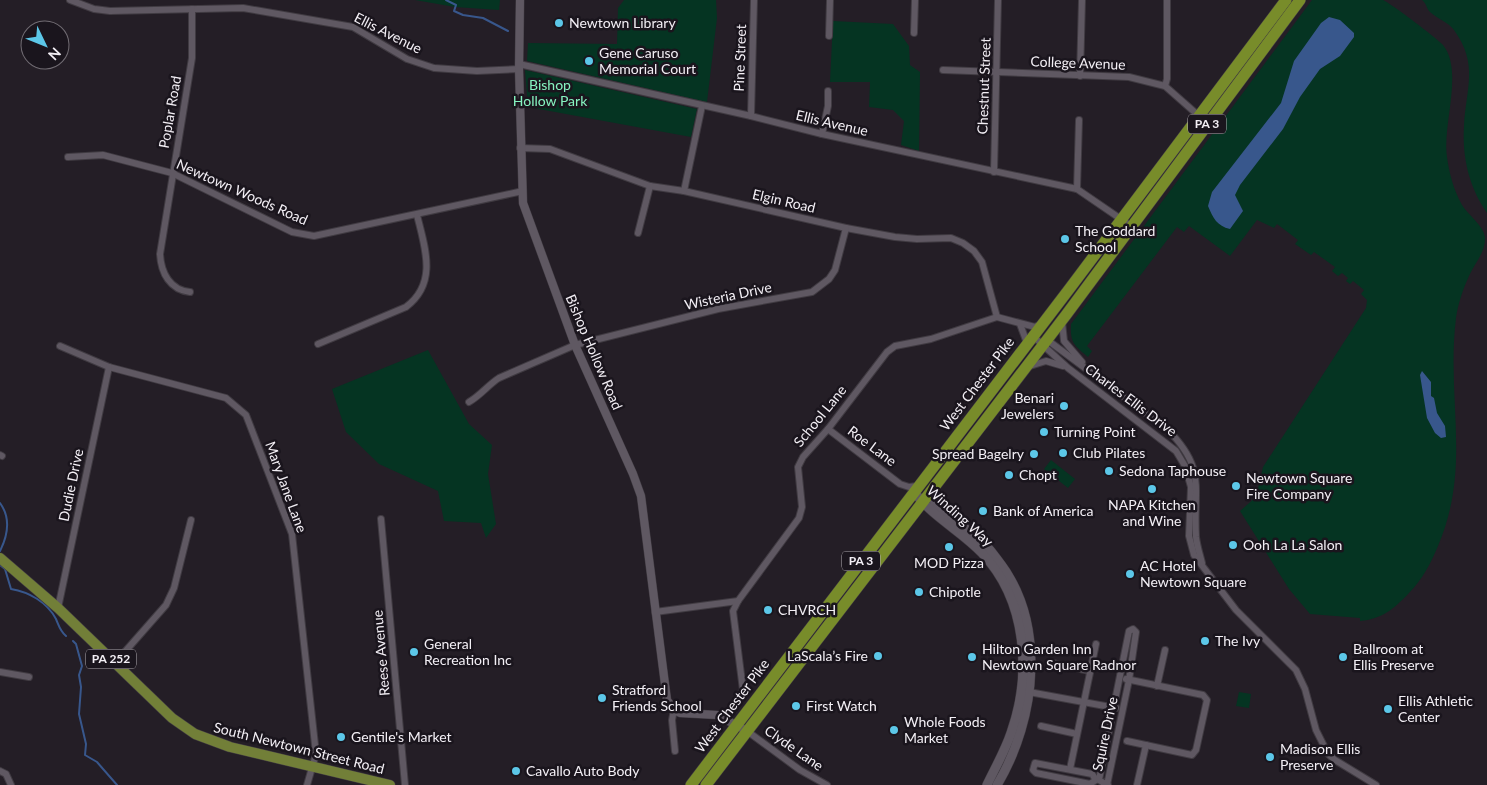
<svg xmlns="http://www.w3.org/2000/svg" width="1487" height="785" font-family="Lato,sans-serif">
<rect width="100%" height="100%" fill="#241e26"/>
<g fill="#053422">
<polygon points="415,0 500,0 499,10 455,7"/>
<polygon points="624,0 716,0 717,18 707,102 527,61 528,43 617,44 618,8"/>
<path d="M1312,0C1326,0 1373,0 1383,0C1389,2 1438,39 1443,45C1464,71 1442,125 1447,157C1449,173 1454,191 1462,205C1468,215 1483,225 1485,237C1486,252 1474,264 1469,276C1463,289 1458,304 1456,318C1446,400 1472,466 1438,546C1431,563 1422,580 1409,593C1394,609 1382,619 1360,621V618L1310,614L1289,589L1240,511L1256,497L1263,467L1366,308L1367,300L1361,294L1364,290L1353,281L1350,284L1346,281L1348,278L1342,273L1338,276L1332,271L1335,267L1314,252L1311,255L1295,244L1298,240L1277,224L1274,228L1257,220L1230,256L1189,226L1184,232L1177,227L1087,346L1092,351L1088,357C1074,345 1070,343 1071,324Z"/>
<path d="M1422,0H1487V213C1469,187 1462,157 1464,126C1466,88 1479,65 1454,30C1448,22 1438,19 1430,12C1426,8 1427,4 1422,0Z"/>
<polygon points="833,21 893,24 909,46 910,65 920,72 919,151 901,145 904,121 893,110 869,107 870,82 830,82"/>
<polygon points="525,70 697,109 691,137 528,107"/>
<polygon points="428,350 469,424 492,445 488,474 496,524 486,538 481,523 444,521 438,491 379,464 346,432 332,389"/>
<polygon points="1051,460 1075,479 1068,488 1044,469"/>
<polygon points="1239,692 1251,694 1249,708 1236,706"/>
</g>
<g fill="#38578c">
<path d="M1329,17L1340,20L1354,33V37L1340,56L1320,69L1300,97L1283,129L1240,185L1235,195L1243,211L1230,229C1217,226 1213,218 1208,206L1212,192L1281,103L1294,61L1321,23Z"/>
<polygon points="1422,371 1431,382 1431,396 1434,398 1437,413 1445,426 1446,437 1441,438 1435,433 1427,418 1420,375"/>
</g>
<g fill="none" stroke-linecap="round" stroke-linejoin="round">
<g stroke="#38578c" stroke-width="2">
<polyline points="446,0 456,5 454,11 463,15 483,18 508,31"/>
<path d="M0,503C11,518 8,535 0,551"/>
<path d="M0,565L5,569L11,589C29,592 47,602 56,619C59,626 60,631 66,636"/>
<polyline points="73,641 76,644 82,666 79,675 81,687 79,714 86,744 85,755 97,762 117,785"/>
</g>
<g stroke="#403b42" stroke-width="8">
<g id="minor">
<polyline points="70,0 94,9 110,11 243,8 353,27 407,59 434,68 477,71 519,69"/>
<polyline points="914,33 915,0"/>
<polyline points="829,36 830,0"/>
<polyline points="519,64 751,116 822,134 1077,189 1131,226"/>
<polyline points="943,70 1129,77 1165,86 1199,116"/>
<polyline points="1080,76 1082,0"/>
<polyline points="1165,86 1167,79 1167,0"/>
<polyline points="751,116 754,0"/>
<polyline points="822,134 828,106 828,91"/>
<polyline points="520,148 550,149 650,186 684,191 846,228 895,237 917,239 951,238 963,243 974,251 982,262 997,317"/>
<polyline points="68,157 103,155 172,173 292,232 314,236 523,191"/>
<polyline points="994,172 998,0"/>
<polyline points="1077,189 1079,120"/>
<polyline points="684,191 702,106"/>
<polyline points="638,233 650,186"/>
<path d="M190,292C170,290 161,273 160,254L192,58V9"/>
<polyline points="1062,322 1064,341 1082,362"/>
<polyline points="1020,324 1027,343"/>
<polyline points="1033,336 1068,368 1176,451 1185,466 1191,487 1189,536 1194,555 1236,610 1296,670 1305,689 1316,730 1328,754 1335,760 1376,785"/>
<path d="M1046,339L1167,429C1207,469 1193,487 1196,537C1197,546 1200,555 1202,563"/>
<path d="M318,344L406,307C438,283 425,248 417,215"/>
<polyline points="60,346 109,367 226,398 246,415 292,534 316,754 307,785"/>
<polyline points="1030,366 1046,361 1063,366"/>
<path d="M469,402C481,395 488,385 499,378L575,345L718,309L812,292L829,279L835,270L846,228"/>
<polyline points="828,429 900,484 909,487 917,486"/>
<polyline points="0,455 2,456"/>
<polyline points="381,519 405,785"/>
<polyline points="58,608 109,367"/>
<polyline points="655,612 738,601 799,518 802,507 798,467 803,457 828,429 887,352 895,346 931,339 997,317 1035,327 1041,324"/>
<polyline points="115,663 166,605 174,588 191,520"/>
<polyline points="1052,663 1090,671"/>
<polyline points="0,672 29,677"/>
<polyline points="1126,679 1203,695 1207,700 1196,750 1192,755 1127,741"/>
<polyline points="1157,686 1165,650"/>
<polyline points="1029,692 1116,708"/>
<polyline points="674,710 672,720 675,751"/>
<polyline points="725,719 743,690 733,611 738,601"/>
<polyline points="1041,726 1077,734"/>
<polyline points="747,731 800,770 827,785"/>
<polygon points="1035,763 1092,774 1096,780 1090,784 1036,773 1033,770"/>
<polyline points="1070,769 1096,644"/>
<polyline points="0,771 6,774 11,785"/>
<polyline points="1107,785 1129,680 1136,632 1133,629 1129,631 1099,780 1107,785 1108,785"/>
<polyline points="1137,785 1146,745"/>
</g>
</g>
<g stroke="#403b42" stroke-width="9">
<polyline id="tertiary" points="520,0 519,69 523,203 575,345 633,474 641,496 667,700 674,710 680,713 717,715 747,731"/>
</g>
<g stroke="#403b42" stroke-width="10">
<g id="secondary">
<path d="M934,488C933,493 933,498 935,503C941,514 960,524 970,532C980,539 990,549 997,559C1047,622 1037,718 997,785"/>
<path d="M914,492C933,517 961,531 982,553C1027,600 1032,674 1011,733C1005,751 995,768 987,785"/>
</g>
</g>
<g stroke="#403b42" stroke-width="11">
<polyline id="primary" points="0,558 58,608 172,718 195,734 230,747 390,785"/>
</g>
<g stroke="#403b42" stroke-width="12">
<g id="trunk">
<polyline points="691,785 1070,288 1286,0"/>
<polyline points="706,785 1066,315 1300,0"/>
</g>
</g>
<use href="#minor" stroke="#5f5862" stroke-width="6"/>
<use href="#tertiary" stroke="#5f5862" stroke-width="8"/>
<use href="#secondary" stroke="#5f5862" stroke-width="9"/>
<use href="#primary" stroke="#727f38" stroke-width="10"/>
<use href="#trunk" stroke="#788c2a" stroke-width="11"/>
</g>
<g fill="#5cc7e8" stroke="#1a151d" stroke-width="2">
<circle cx="559" cy="23" r="5"/>
<circle cx="589" cy="61" r="5"/>
<circle cx="1065" cy="239" r="5"/>
<circle cx="1064" cy="406" r="5"/>
<circle cx="1044" cy="432" r="5"/>
<circle cx="1063" cy="453" r="5"/>
<circle cx="1034" cy="454" r="5"/>
<circle cx="1109" cy="471" r="5"/>
<circle cx="1009" cy="475" r="5"/>
<circle cx="1236" cy="486" r="5"/>
<circle cx="1152" cy="489" r="5"/>
<circle cx="983" cy="511" r="5"/>
<circle cx="1233" cy="545" r="5"/>
<circle cx="949" cy="547" r="5"/>
<circle cx="1130" cy="574" r="5"/>
<circle cx="919" cy="592" r="5"/>
<circle cx="768" cy="610" r="5"/>
<circle cx="1205" cy="641" r="5"/>
<circle cx="414" cy="652" r="5"/>
<circle cx="878" cy="656" r="5"/>
<circle cx="972" cy="657" r="5"/>
<circle cx="1343" cy="657" r="5"/>
<circle cx="602" cy="698" r="5"/>
<circle cx="796" cy="706" r="5"/>
<circle cx="1388" cy="709" r="5"/>
<circle cx="894" cy="730" r="5"/>
<circle cx="341" cy="737" r="5"/>
<circle cx="1270" cy="757" r="5"/>
<circle cx="516" cy="771" r="5"/>
</g>
<g text-anchor="middle" stroke-width="5" stroke-linejoin="round" paint-order="stroke">
<g fill="#1a151d" stroke="#b2aeb4" stroke-width="1">
<rect x="1188" y="114.5" width="38" height="19" rx="4"/>
<rect x="842" y="551.5" width="38" height="19" rx="4"/>
<rect x="86" y="649.5" width="50" height="19" rx="4"/>
</g>
<g font-size="12" font-weight="bold" fill="#f3eff5">
<text x="1207" y="128">PA 3</text>
<text x="861" y="565">PA 3</text>
<text x="111" y="663">PA 252</text>
</g>
<g font-size="14" fill="#f3eff5" stroke="#1a151d" text-anchor="start">
<text x="569" y="28">Newtown Library</text>
<text x="599" y="58">Gene Caruso<tspan x="599" dy="16">Memorial Court</tspan></text>
<text x="1075" y="236">The Goddard<tspan x="1075" dy="16">School</tspan></text>
<text x="1054" y="403" text-anchor="end">Benari<tspan x="1054" dy="16">Jewelers</tspan></text>
<text x="1054" y="437">Turning Point</text>
<text x="1073" y="458">Club Pilates</text>
<text x="1024" y="459" text-anchor="end">Spread Bagelry</text>
<text x="1119" y="476">Sedona Taphouse</text>
<text x="1019" y="480">Chopt</text>
<text x="1246" y="483">Newtown Square<tspan x="1246" dy="16">Fire Company</tspan></text>
<text x="1152" y="510" text-anchor="middle">NAPA Kitchen<tspan x="1152" dy="16">and Wine</tspan></text>
<text x="993" y="516">Bank of America</text>
<text x="1243" y="550">Ooh La La Salon</text>
<text x="949" y="568" text-anchor="middle">MOD Pizza</text>
<text x="1140" y="571">AC Hotel<tspan x="1140" dy="16">Newtown Square</tspan></text>
<text x="929" y="597">Chipotle</text>
<text x="778" y="615">CHVRCH</text>
<text x="1215" y="646">The Ivy</text>
<text x="424" y="649">General<tspan x="424" dy="16">Recreation Inc</tspan></text>
<text x="982" y="654">Hilton Garden Inn<tspan x="982" dy="16">Newtown Square Radnor</tspan></text>
<text x="1353" y="654">Ballroom at<tspan x="1353" dy="16">Ellis Preserve</tspan></text>
<text x="868" y="661" text-anchor="end">LaScala’s Fire</text>
<text x="612" y="695">Stratford<tspan x="612" dy="16">Friends School</tspan></text>
<text x="1398" y="706">Ellis Athletic<tspan x="1398" dy="16">Center</tspan></text>
<text x="806" y="711">First Watch</text>
<text x="904" y="727">Whole Foods<tspan x="904" dy="16">Market</tspan></text>
<text x="351" y="742">Gentile's Market</text>
<text x="1280" y="754">Madison Ellis<tspan x="1280" dy="16">Preserve</tspan></text>
<text x="526" y="776">Cavallo Auto Body</text>
</g>
<g font-size="14" fill="#f3eff5" stroke="#1a151d">
<text transform="translate(388 33) rotate(27)" y="5">Ellis Avenue</text>
<text transform="translate(740 58) rotate(-88)" y="5">Pine Street</text>
<text transform="translate(1078 63) rotate(2)" y="5">College Avenue</text>
<text transform="translate(984 86) rotate(-88)" y="5">Chestnut Street</text>
<text transform="translate(170 112) rotate(-80)" y="5">Poplar Road</text>
<text transform="translate(832 123) rotate(13)" y="5">Ellis Avenue</text>
<text transform="translate(242 192) rotate(24)" y="5">Newtown Woods Road</text>
<text transform="translate(784 201) rotate(13)" y="5">Elgin Road</text>
<text transform="translate(728 296) rotate(-12)" y="5">Wisteria Drive</text>
<text transform="translate(594 352) rotate(67)" y="5">Bishop Hollow Road</text>
<text transform="translate(977 384) rotate(-53)" y="5">West Chester Pike</text>
<text transform="translate(1131 400) rotate(37)" y="5">Charles Ellis Drive</text>
<text transform="translate(820 416) rotate(-51)" y="5">School Lane</text>
<text transform="translate(872 446) rotate(37)" y="5">Roe Lane</text>
<text transform="translate(71 485) rotate(-78)" y="5">Dudie Drive</text>
<text transform="translate(286 487) rotate(70)" y="5">Mary Jane Lane</text>
<text transform="translate(960 516) rotate(42)" y="5">Winding Way</text>
<text transform="translate(381 653) rotate(-95)" y="5">Reese Avenue</text>
<text transform="translate(732 706) rotate(-53)" y="5">West Chester Pike</text>
<text transform="translate(1105 734) rotate(-78)" y="5">Squire Drive</text>
<text transform="translate(299 748) rotate(14)" y="5">South Newtown Street Road</text>
<text transform="translate(794 748) rotate(35)" y="5">Clyde Lane</text>
</g>
<g font-size="14" fill="#86f3c0" stroke="#1a151d">
<text x="550" y="90">Bishop<tspan x="550" dy="16">Hollow Park</tspan></text>
</g>
</g>
<g transform="translate(45 45) rotate(133)"><circle r="24" fill="#1a151d" stroke="#716c73"/>
<path d="M0-4L9 19L0 12L-9 19Z" fill="#5cc7e8"/>
<text y="-8" font-size="14" font-weight="bold" text-anchor="middle" fill="#f3eff5">N</text>
</g>
</svg>
